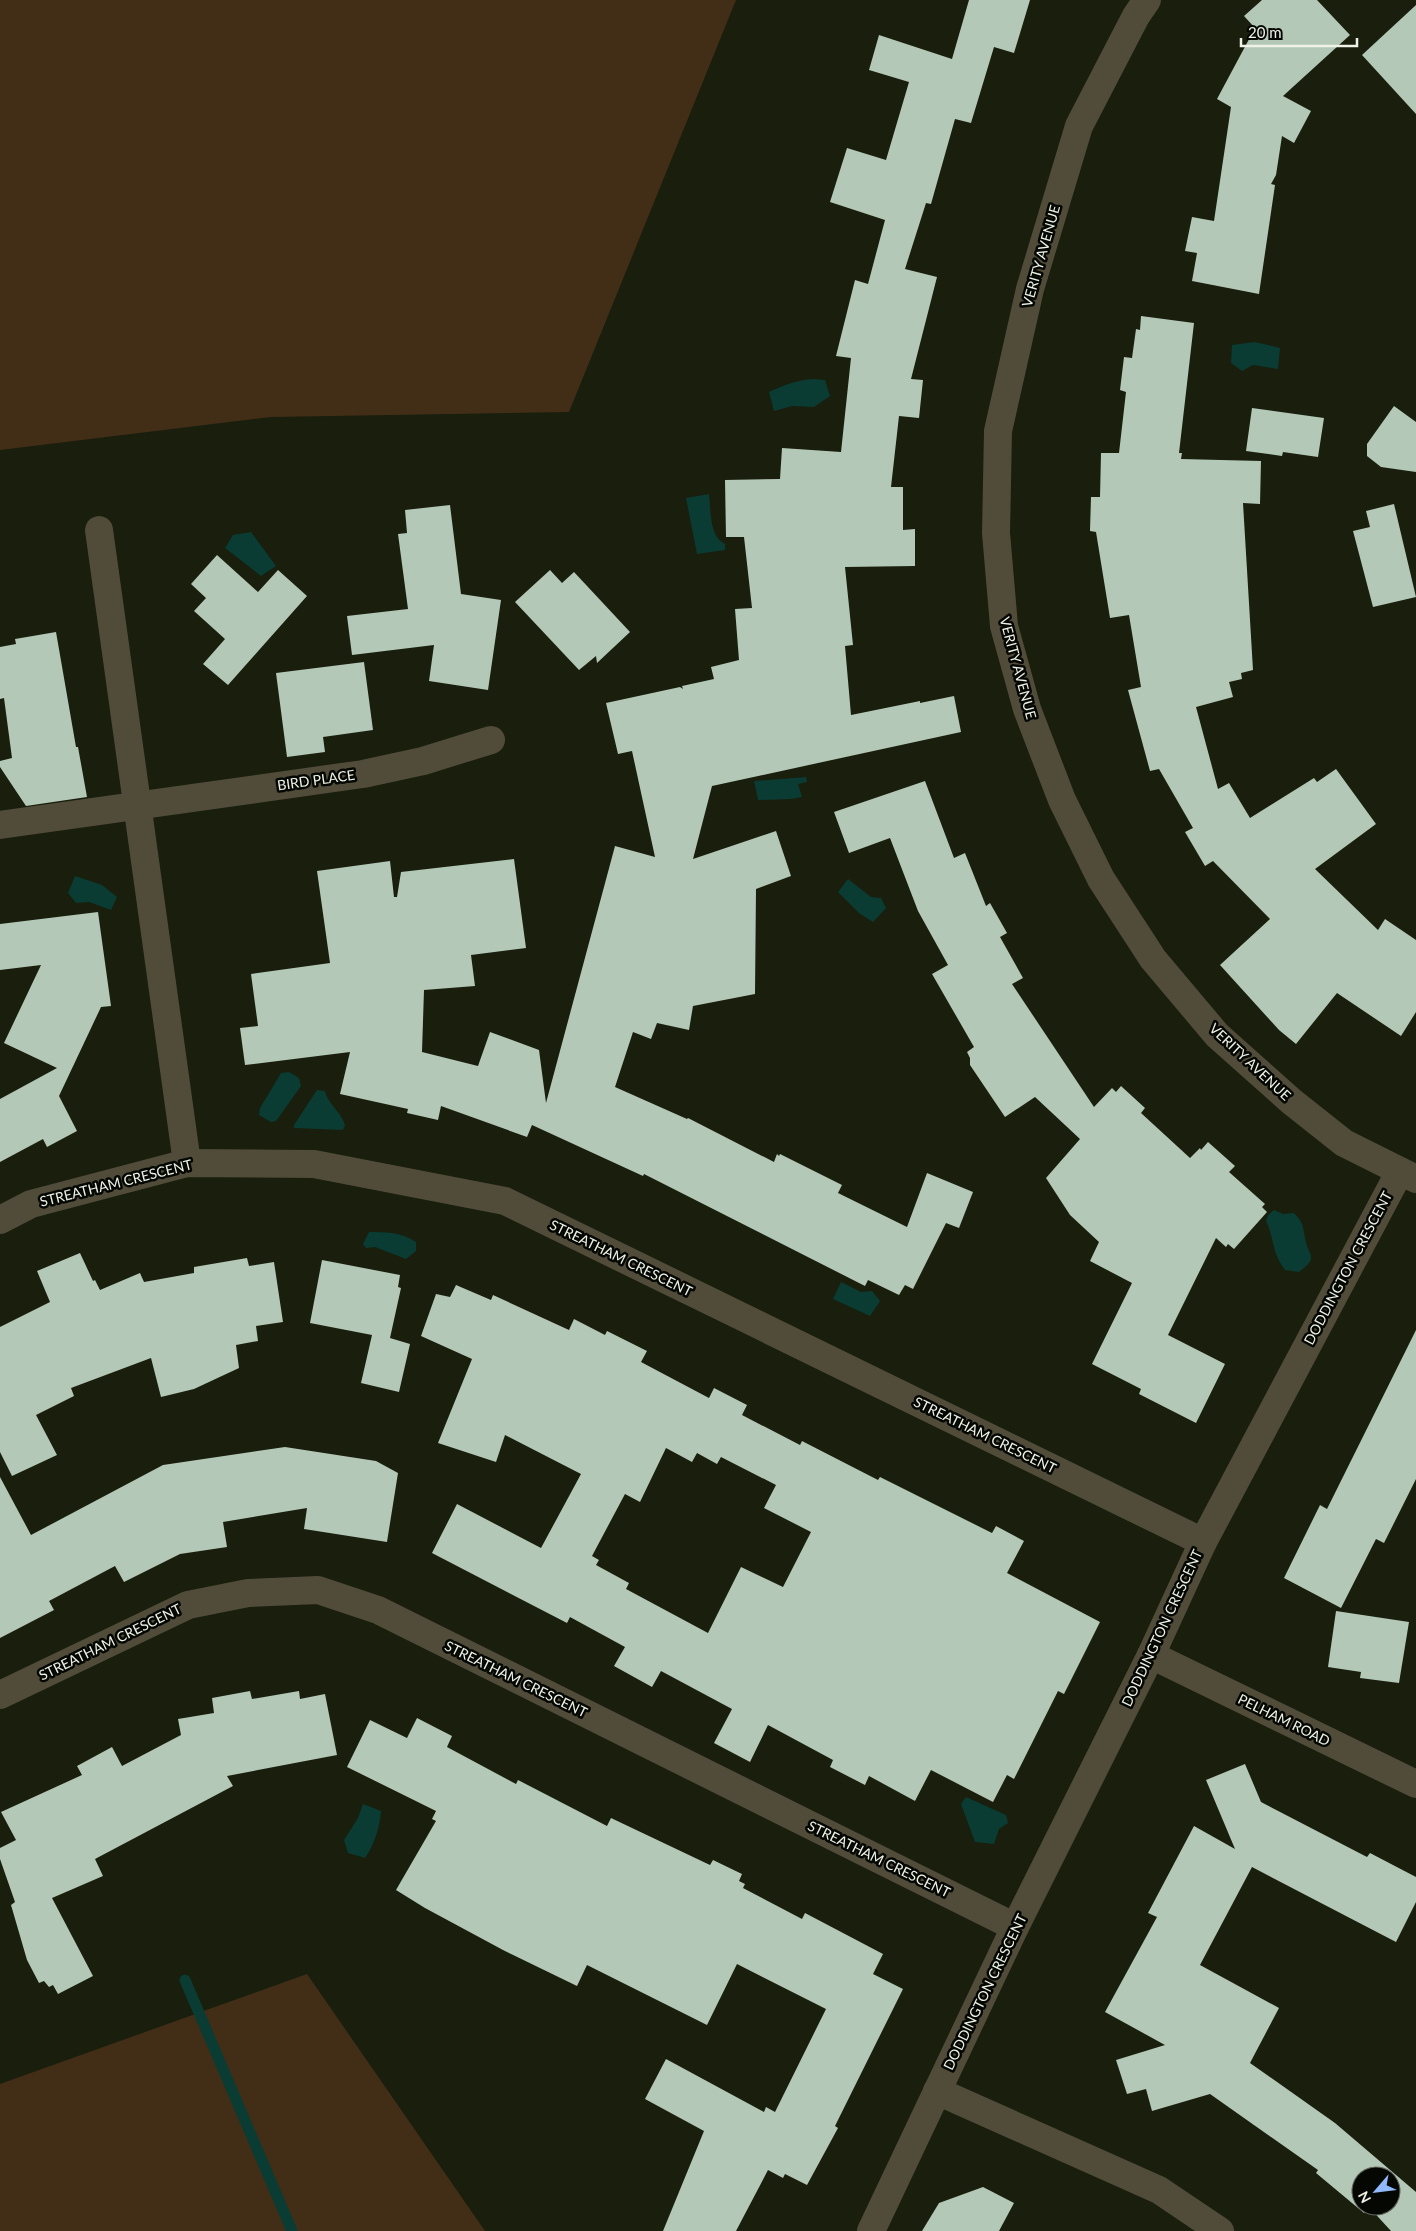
<svg xmlns="http://www.w3.org/2000/svg" width="1416" height="2231" font-family="Lato,sans-serif">
<rect width="100%" height="100%" fill="#191e0d"/>
<g fill="#422e17">
<polygon points="0,0 736,0 569,412 271,417 0,450"/>
<polygon points="307,1974 485,2231 0,2231 0,2084"/>
</g>
<g fill="#0a3c33">
<polygon points="1255,342 1280,348 1278,369 1253,365 1242,371 1231,363 1232,345"/>
<path d="M813,379L825,380L830,396L814,407L792,406L774,411L769,392C784,385 797,380 813,379Z"/>
<path d="M709,494C711,510 709,536 725,544V550L697,554L686,498Z"/>
<polygon points="251,532 276,566 261,576 225,548 233,535"/>
<polygon points="806,777 807,782 798,784 802,797 791,799 758,800 754,781"/>
<polygon points="75,876 102,885 117,897 111,910 89,902 76,903 68,893"/>
<polygon points="848,879 871,897 881,898 886,908 873,922 859,913 838,892"/>
<polygon points="289,1072 299,1078 301,1086 276,1121 271,1122 259,1115 260,1108 281,1073"/>
<path d="M317,1090L325,1091C328,1105 343,1113 345,1126L343,1130L294,1128V1125Z"/>
<path d="M1274,1210L1283,1214L1294,1213C1303,1222 1303,1226 1305,1238C1308,1257 1320,1256 1299,1272L1285,1270C1271,1252 1275,1240 1266,1221L1268,1215Z"/>
<path d="M369,1232C385,1232 402,1232 416,1242V1251L406,1259L375,1247L366,1248L363,1244Z"/>
<polygon points="841,1282 861,1292 872,1291 880,1301 870,1316 833,1299"/>
<polygon points="966,1797 1006,1815 1008,1823 999,1829 994,1844 975,1842 961,1804"/>
<path d="M363,1804L381,1811C380,1827 374,1845 365,1858L348,1853L344,1840L358,1818Z"/>
</g>
<g fill="none" stroke-linecap="round" stroke-linejoin="round">
<polyline stroke="#0a3c33" stroke-width="11" points="185,1980 292,2231"/>
</g>
<g fill="#b4c8b7" fill-rule="evenodd">
<polygon points="969,0 1030,0 1014,53 994,47 971,123 955,119 931,204 926,203 905,269 937,277 911,379 923,380 919,418 899,416 891,487 903,487 903,530 915,529 915,566 845,567 853,645 845,646 851,715 920,701 920,703 954,696 961,732 712,786 693,859 776,831 791,876 756,889 755,994 693,1006 689,1030 657,1023 651,1039 633,1032 615,1087 687,1119 688,1118 774,1162 777,1154 779,1156 780,1154 842,1185 838,1193 907,1227 927,1173 973,1192 959,1228 946,1223 913,1289 905,1285 899,1295 868,1280 865,1286 644,1174 643,1176 532,1125 527,1137 441,1106 438,1120 407,1113 408,1109 340,1094 350,1052 245,1065 240,1028 258,1026 251,974 330,963 317,871 390,861 394,897 397,897 401,872 514,859 526,948 471,955 475,986 424,990 422,1052 478,1066 490,1032 539,1050 546,1103 615,846 655,857 632,751 618,754 606,703 680,687 683,689 682,686 714,679 711,667 739,660 735,609 752,608 744,537 726,537 725,480 780,479 782,448 841,452 851,358 836,356 855,280 868,284 885,220 830,202 847,148 886,160 909,82 869,70 879,35 952,59"/>
<polygon points="1262,0 1317,0 1350,35 1283,96 1311,111 1294,143 1282,136 1276,175 1271,184 1275,185 1259,294 1192,281 1197,253 1185,251 1192,217 1214,221 1231,107 1217,99 1255,28 1244,16"/>
<polygon points="1416,5 1416,114 1362,55"/>
<polygon points="1141,316 1194,323 1179,453 1182,453 1181,459 1261,461 1260,504 1243,503 1253,670 1241,673 1242,679 1229,682 1233,697 1196,707 1218,789 1229,783 1250,818 1314,778 1317,782 1336,769 1376,824 1315,869 1378,930 1385,919 1416,940 1416,1012 1401,1036 1337,993 1296,1044 1279,1030 1220,965 1270,919 1213,861 1205,866 1185,832 1193,828 1159,769 1150,771 1128,690 1141,687 1129,615 1110,618 1096,532 1090,531 1091,497 1100,497 1101,453 1119,453 1126,392 1120,390 1124,357 1132,358 1136,329 1140,330"/>
<polygon points="1394,406 1416,422 1416,472 1381,467 1367,456 1367,444"/>
<polygon points="1252,408 1324,418 1318,457 1283,452 1282,456 1246,451"/>
<polygon points="1394,504 1416,597 1373,607 1353,531 1370,527 1366,511"/>
<polygon points="450,505 461,594 501,600 488,690 429,681 434,645 352,655 347,616 408,609 398,534 407,533 405,510"/>
<polygon points="217,555 258,592 278,570 307,596 228,685 203,664 225,639 194,611 206,598 191,584"/>
<polygon points="550,570 562,583 574,572 630,632 597,663 596,656 579,670 515,602"/>
<polygon points="56,632 76,747 78,747 87,797 26,806 0,767 0,761 12,758 4,698 0,699 0,647 16,644 15,639"/>
<polygon points="364,662 373,730 323,737 325,752 287,757 276,673"/>
<polygon points="925,781 954,858 965,853 986,906 990,903 1007,933 1000,937 1023,978 1012,984 1094,1107 1112,1088 1116,1092 1121,1086 1145,1108 1141,1113 1190,1158 1200,1148 1201,1150 1208,1142 1235,1166 1229,1172 1265,1204 1262,1207 1267,1212 1234,1249 1228,1244 1226,1247 1216,1238 1168,1335 1225,1364 1196,1423 1139,1394 1141,1389 1092,1364 1132,1283 1090,1261 1099,1242 1070,1215 1046,1178 1080,1139 1035,1097 1005,1117 970,1065 970,1058 967,1052 974,1047 932,974 948,965 918,911 890,838 849,853 834,812"/>
<polygon points="98,912 111,1006 101,1007 59,1096 77,1131 47,1147 43,1139 0,1162 0,1099 57,1068 4,1043 41,965 0,970 0,924"/>
<polygon points="80,1253 93,1281 95,1280 100,1290 140,1273 144,1282 194,1273 194,1267 247,1258 249,1266 274,1262 283,1322 256,1326 258,1341 236,1345 239,1368 194,1389 161,1397 151,1358 71,1388 74,1396 36,1415 57,1455 12,1476 0,1452 0,1327 50,1302 37,1271"/>
<polygon points="322,1260 400,1275 398,1287 401,1288 390,1338 410,1344 399,1392 361,1383 372,1335 310,1323"/>
<path d="M456,1285L491,1300L493,1295L569,1330L574,1319L605,1335L607,1331L647,1351L641,1362L709,1398L714,1388L747,1405L742,1415L800,1445L802,1441L878,1480L880,1477L992,1533L996,1526L1024,1541L1007,1573L1100,1622L1064,1694L1058,1691L1014,1779L1007,1775L993,1802L931,1770L915,1801L869,1776L865,1785L830,1767L833,1760L768,1725L750,1762L714,1743L732,1709L661,1671L652,1687L614,1666L625,1647L570,1617L567,1623L432,1553L457,1504L541,1548L581,1474L505,1435L496,1462L438,1443L472,1359L421,1336L436,1294L450,1297ZM666,1448L692,1462L697,1453L717,1464L721,1457L776,1485L764,1508L811,1532L783,1587L741,1567L708,1633L626,1589L629,1583L596,1565L599,1560L592,1556L625,1494L640,1502Z"/>
<polygon points="1416,1330 1416,1479 1384,1543 1376,1539 1341,1608 1284,1578 1320,1505 1327,1509"/>
<polygon points="285,1447 376,1461 398,1473 387,1542 304,1529 307,1508 223,1522 227,1547 180,1554 124,1582 115,1566 49,1601 54,1610 0,1638 0,1477 31,1535 163,1465"/>
<polygon points="1336,1611 1409,1622 1399,1683 1360,1678 1361,1672 1328,1667"/>
<polygon points="250,1691 252,1699 299,1691 300,1699 325,1694 337,1755 227,1776 233,1786 95,1859 103,1876 52,1898 93,1976 58,1994 53,1985 49,1987 44,1981 39,1983 27,1960 11,1905 15,1902 0,1859 0,1848 16,1840 1,1812 82,1775 77,1766 112,1747 122,1766 181,1735 178,1719 214,1713 212,1698"/>
<polygon points="417,1718 452,1736 447,1747 516,1784 518,1780 607,1826 611,1818 710,1865 713,1860 742,1874 739,1881 745,1884 743,1888 802,1919 805,1913 883,1954 873,1974 903,1989 835,2126 838,2128 807,2185 785,2174 783,2178 768,2170 736,2231 663,2231 704,2131 645,2099 666,2059 764,2112 766,2107 775,2112 826,2009 737,1964 707,2025 587,1965 577,1986 503,1950 425,1908 396,1890 436,1821 432,1819 436,1811 347,1767 370,1720 407,1738"/>
<path d="M1245,1764L1261,1802L1367,1857L1370,1853L1416,1877V1902L1396,1942L1252,1867L1200,1965L1279,2008L1250,2063L1335,2123L1416,2192V2231H1391L1369,2207L1364,2213L1316,2173L1318,2170L1210,2094L1152,2111L1146,2089L1127,2094L1116,2060L1165,2045L1105,2012L1157,1917L1148,1913L1194,1826L1235,1849L1206,1780ZM1361,2176H1391V2206H1361Z"/>
<polygon points="983,2187 1014,2203 999,2231 922,2231 939,2203"/>
</g>
<g fill="none" stroke-linecap="round" stroke-linejoin="round">
<g stroke="#514c3a" stroke-width="28">
<polyline points="1147,0 1136,16 1079,126 1030,289 998,431 996,533 1004,626 1027,709 1062,800 1101,879 1153,959 1217,1035 1291,1101 1344,1143 1416,1179"/>
<polyline points="99,530 187,1163"/>
<polyline points="0,825 363,774 423,761 491,740"/>
<polyline points="0,1220 31,1204 187,1163 314,1164 505,1201 1203,1542"/>
<polyline points="1151,1655 1416,1784"/>
<polyline points="0,1695 188,1605 248,1593 318,1590 378,1610 1015,1927"/>
<polyline points="937,2091 1159,2190 1220,2231"/>
<polyline points="871,2231 1015,1927 1151,1655 1203,1542 1400,1171"/>
</g>
</g>
<g text-anchor="middle" stroke-width="5" stroke-linejoin="round" paint-order="stroke">
<g font-size="14" fill="#eef2e7" stroke="#050703">
<text transform="translate(1041 256) rotate(-74)" y="5">VERITY AVENUE</text>
<text transform="translate(1018 668) rotate(75)" y="5">VERITY AVENUE</text>
<text transform="translate(316 780) rotate(-8)" y="5">BIRD PLACE</text>
<text transform="translate(1250 1062) rotate(43)" y="5">VERITY AVENUE</text>
<text transform="translate(116 1183) rotate(-14)" y="5">STREATHAM CRESCENT</text>
<text transform="translate(621 1258) rotate(26)" y="5">STREATHAM CRESCENT</text>
<text transform="translate(1348 1268) rotate(-62)" y="5">DODDINGTON CRESCENT</text>
<text transform="translate(985 1435) rotate(26)" y="5">STREATHAM CRESCENT</text>
<text transform="translate(1162 1628) rotate(-65)" y="5">DODDINGTON CRESCENT</text>
<text transform="translate(110 1642) rotate(-26)" y="5">STREATHAM CRESCENT</text>
<text transform="translate(516 1679) rotate(26)" y="5">STREATHAM CRESCENT</text>
<text transform="translate(1284 1720) rotate(26)" y="5">PELHAM ROAD</text>
<text transform="translate(879 1859) rotate(26)" y="5">STREATHAM CRESCENT</text>
<text transform="translate(985 1992) rotate(-64)" y="5">DODDINGTON CRESCENT</text>
</g>
</g>
<g transform="translate(1376 2191) rotate(242)"><circle r="24" fill="#050703" stroke="#62655e"/>
<path d="M0-4L9 19L0 12L-9 19Z" fill="#90b8fd"/>
<text y="-8" font-size="14" font-weight="bold" text-anchor="middle" fill="#eef2e7">N</text>
</g>
<path d="M1241 38v8h116v-8" fill="none" stroke="#eef2e7" stroke-width="2.5"/>
<text x="1248" y="38" font-size="15" fill="#eef2e7" stroke="#050703" stroke-width="4" paint-order="stroke">20 m</text>
</svg>
